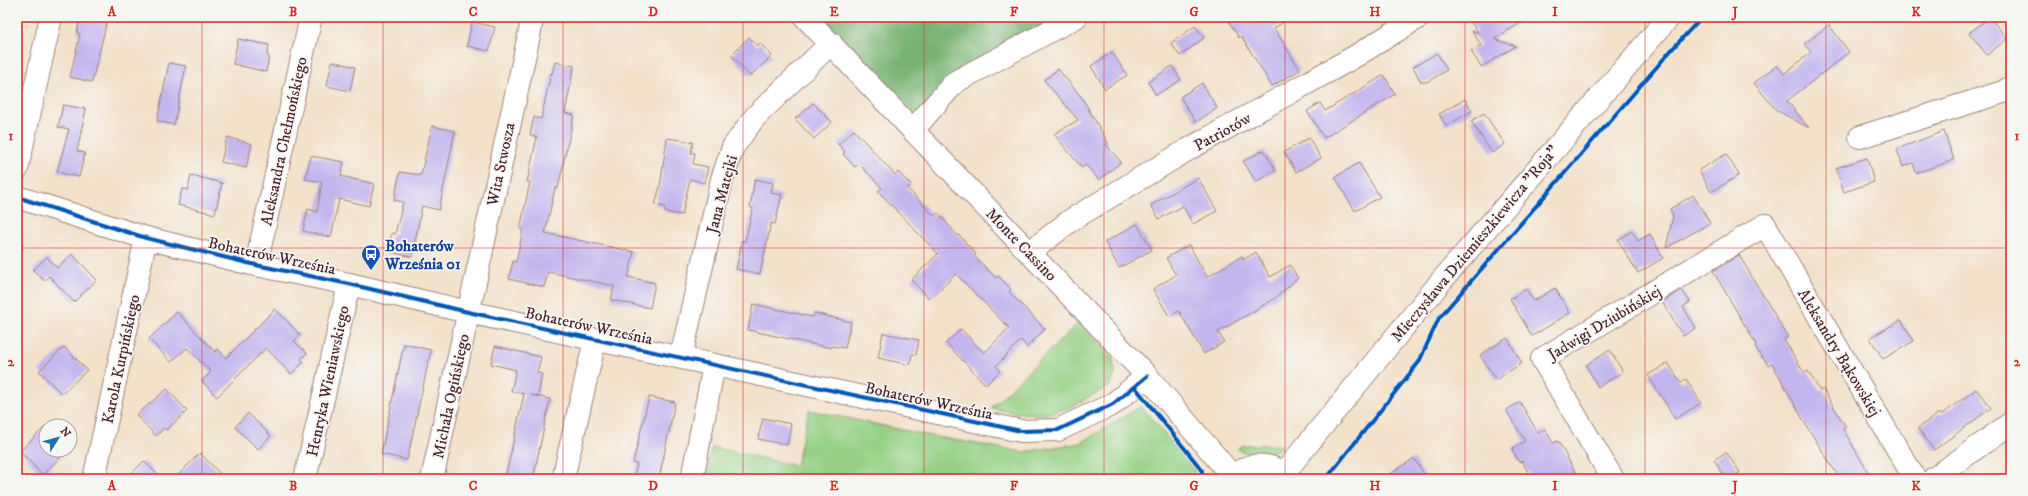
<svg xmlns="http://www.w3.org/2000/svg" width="2028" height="496" font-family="'IM FELL DW Pica',serif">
<rect width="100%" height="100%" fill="#f6f6f2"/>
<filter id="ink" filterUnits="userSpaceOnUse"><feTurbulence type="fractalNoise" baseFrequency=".025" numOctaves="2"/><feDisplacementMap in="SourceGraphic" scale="8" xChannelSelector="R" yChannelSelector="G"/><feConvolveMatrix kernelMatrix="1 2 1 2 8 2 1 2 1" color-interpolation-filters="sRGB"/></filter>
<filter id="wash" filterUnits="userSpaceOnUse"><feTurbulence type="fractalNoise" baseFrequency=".012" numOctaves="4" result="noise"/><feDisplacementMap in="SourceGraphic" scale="16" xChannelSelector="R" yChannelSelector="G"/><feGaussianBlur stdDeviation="0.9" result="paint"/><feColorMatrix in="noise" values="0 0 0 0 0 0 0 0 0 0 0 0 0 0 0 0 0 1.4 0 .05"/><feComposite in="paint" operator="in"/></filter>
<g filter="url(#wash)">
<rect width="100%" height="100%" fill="#f3e1c9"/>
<g fill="#96d185" stroke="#707858">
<polygon points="1079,322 1113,359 1115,374 1110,386 1069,408 1045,414 1015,413 991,408"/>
<polygon points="1141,406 1194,469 1194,479 705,479 712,447 796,466 809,410 931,436 1023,452 1081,443"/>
<path d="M1243,445H1279L1282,446C1270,457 1251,456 1237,449Z"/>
</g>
<polygon fill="#78b372" stroke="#61694e" points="805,17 1076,17 955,82 913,130"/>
<g id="blocks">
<g fill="#c3b5ee">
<polygon points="80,17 108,17 92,82 70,77 80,34 77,33"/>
<polygon points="1226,17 1292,17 1274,28 1300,70 1272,86 1241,36 1239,38"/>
<polygon points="1468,17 1530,17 1494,39 1516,46 1481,67 1471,51 1481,45 1472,31 1478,33"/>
<polygon points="1990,17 2007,39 1987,55 1969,33"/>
<polygon points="472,22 495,27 489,51 467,46"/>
<polygon points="1829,25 1849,52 1787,101 1809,128 1776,110 1754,83 1777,65 1784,74 1811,52 1804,44"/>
<polygon points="1195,26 1204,38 1180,56 1171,43"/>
<polygon points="749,37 757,46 760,43 772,56 750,76 731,55"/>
<polygon points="238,39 269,45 267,55 269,56 266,72 233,64"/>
<polygon points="1112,52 1127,75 1105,89 1091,66"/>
<polygon points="1437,53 1447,70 1427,82 1421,82 1413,67"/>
<polygon points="332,61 355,67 350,91 327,86"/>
<polygon points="555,62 574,66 565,113 574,115 558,188 555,188 545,233 634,252 628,277 655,283 650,308 611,300 614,286 548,272 544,287 509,279 513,261 516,262 523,230 520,229 530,182 527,182 537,137 530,135 534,117 541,119 551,73 552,74"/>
<polygon points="169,63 186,66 174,125 157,121"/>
<polygon points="1172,66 1181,80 1156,95 1148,82"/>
<polygon points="1058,69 1082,98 1108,143 1106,145 1121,162 1099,180 1086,165 1082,168 1054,134 1078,120 1044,80"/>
<polygon points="1384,75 1395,94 1324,138 1307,111 1320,103 1325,111"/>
<polygon points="1202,83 1217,108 1196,122 1180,97"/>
<polygon points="1465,99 1472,111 1446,126 1439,114"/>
<polygon points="813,103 832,122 814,139 795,119"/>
<polygon points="63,105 86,109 77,151 85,153 79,177 57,172 69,129 58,127"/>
<polygon points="1484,113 1505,144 1492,153 1471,121"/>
<polygon points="432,126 455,131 439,210 422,206 412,257 387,251 392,233 395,234 403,202 394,200 400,172 421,175"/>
<polygon points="854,130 895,175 898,172 911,185 907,188 934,216 938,213 958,236 959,235 976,254 974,256 996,278 998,276 1011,289 1009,292 1045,329 1027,347 1021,340 996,366 1000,371 986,385 946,343 961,329 984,353 1009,328 956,274 930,299 911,280 938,254 878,191 882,188 859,164 855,167 843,154 845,152 838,144"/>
<polygon points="1944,131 1954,160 1916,173 1913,163 1903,167 1897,149"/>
<polygon points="227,137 252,144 246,168 221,162"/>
<polygon points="667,138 693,142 691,153 695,153 693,164 708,167 704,183 690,179 682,215 664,212 665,207 655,205 660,186"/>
<polygon points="1309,138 1321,158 1296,172 1284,152"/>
<polygon points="1264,150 1276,170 1256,182 1243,161"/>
<polygon points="1726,154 1739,175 1711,192 1699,170"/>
<polygon points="311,156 344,162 341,176 374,184 369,206 339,199 331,237 303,231 308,209 317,212 322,182 305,179"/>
<polygon points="1867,158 1874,182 1844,192 1836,168"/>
<polygon points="1359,163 1380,197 1355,211 1335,177"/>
<polygon points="191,175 222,183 215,214 178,205 182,189 188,190"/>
<polygon points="1198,178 1217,211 1193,224 1183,206 1159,219 1151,205"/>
<polygon points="755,179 773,183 771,193 782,195 775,224 771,223 760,274 736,269 742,241 745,241 753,208 750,207"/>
<polygon points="1693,195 1710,223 1666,248 1673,216 1670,209"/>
<polygon points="1137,224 1152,250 1119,268 1105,242"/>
<polygon points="1632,231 1638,241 1650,234 1663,258 1638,273 1618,240"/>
<polygon points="1189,245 1207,277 1242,256 1243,260 1256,252 1270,277 1290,265 1298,278 1274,299 1218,332 1224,342 1204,354 1179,311 1169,316 1153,289 1176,275 1166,258"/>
<polygon points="72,254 97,280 74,302 49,276 45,281 33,270 47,257 57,268"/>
<polygon points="1739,255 1788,337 1784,339 1804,373 1808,371 1820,391 1823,389 1846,427 1843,429 1872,479 1840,479 1806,425 1772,363 1768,365 1763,357 1762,358 1755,346 1756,344 1713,271"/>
<polygon points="1555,288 1570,313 1532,336 1510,299 1526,289 1534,301"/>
<polygon points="1682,290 1690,302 1683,307 1696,328 1683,336 1662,302"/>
<polygon points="753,304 813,317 814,313 851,322 845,348 832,346 831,348 748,330"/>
<polygon points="275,309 300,335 294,341 307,353 301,359 304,362 291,374 266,348 217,397 202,381 211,372 187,348 171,362 149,339 177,312 215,352 218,349 226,358"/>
<polygon points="1901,320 1914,341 1883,359 1870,338"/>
<polygon points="883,333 919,340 916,355 912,354 910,365 878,358"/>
<polygon points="1507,338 1522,363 1496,380 1480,355"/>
<polygon points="404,344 431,350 407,460 381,454"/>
<polygon points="495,346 541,357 537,373 542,374 538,396 531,395 550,399 533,479 505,479 524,394 511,391 516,370 491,364"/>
<polygon points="64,347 87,370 62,394 39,371"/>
<polygon points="1610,350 1623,372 1598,387 1586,365"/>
<polygon points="1668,363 1681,383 1686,379 1701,403 1675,419 1648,375"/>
<polygon points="167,389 187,411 173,424 166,430 164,428 156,436 136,415"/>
<polygon points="1976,389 1991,408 1934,450 1918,428 1939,413 1941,415"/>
<polygon points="649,397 675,402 659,479 633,479 637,464 633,463"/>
<polygon points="1520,402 1538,433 1545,429 1553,443 1558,441 1579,479 1532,479 1522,461 1519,462 1512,449 1525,441 1506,410"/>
<polygon points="248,413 271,436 258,449 235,427"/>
<polygon points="763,418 791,424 787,445 758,439"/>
<polygon points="46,426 46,450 68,450 42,475 20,451"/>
<polygon points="1726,452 1740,472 1730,479 1726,479 1714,460"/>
<polygon points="200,453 225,479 174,479"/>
<polygon points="1414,458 1427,479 1383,479"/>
<polygon points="144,461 162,479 126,479"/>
</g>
</g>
</g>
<g filter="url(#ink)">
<use href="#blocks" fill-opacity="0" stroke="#9e807a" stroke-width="1"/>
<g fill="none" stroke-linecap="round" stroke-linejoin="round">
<g stroke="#9e807a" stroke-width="24">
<g id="street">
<polyline points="805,17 1147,376 1233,477"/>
<polyline points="913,130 955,82 1076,17"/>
<polyline points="1860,137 2003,92 2011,87"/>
<polyline points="17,169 51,17"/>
<polyline points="17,197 146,238 256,265 349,284 468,312 1021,431 1058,430 1113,404 1147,376"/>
<polyline points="1030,252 1071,220 1189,149 1354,57 1419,17"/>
<polyline points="256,265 311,17"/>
<polyline points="681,357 722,179 733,147 755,117 831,43"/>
<polyline points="94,479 146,238"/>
<polyline points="305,479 349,284"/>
<polyline points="432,479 533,17"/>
<polyline points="563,479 595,340"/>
<polyline points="692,479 714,365"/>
<polyline points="1613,479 1542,359 1765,225 1915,479"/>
<polyline points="1933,479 2011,423"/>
</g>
</g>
<g stroke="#9e807a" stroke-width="24">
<g id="secondary">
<polyline points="1284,473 1443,279 1669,17"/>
<path d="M1232,479C1248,459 1274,463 1290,479"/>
</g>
</g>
<use href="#street" stroke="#fff" stroke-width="22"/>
<use href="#secondary" stroke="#fff" stroke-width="22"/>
<g stroke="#f6f6f2" stroke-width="6">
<g id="cycleway">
<polyline points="17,197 146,238 256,265 349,284 468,312 1021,431 1058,430 1113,404 1147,376"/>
<polyline points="1135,387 1202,470 1201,479"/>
<polyline points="1326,479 1419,362 1439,318 1674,47 1702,17"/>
</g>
</g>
<use href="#cycleway" stroke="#0057b8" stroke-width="4"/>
</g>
</g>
<path fill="none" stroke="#d62828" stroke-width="1" stroke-opacity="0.55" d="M202,17V479M383,17V479M563,17V479M743,17V479M924,17V479M1104,17V479M1285,17V479M1465,17V479M1645,17V479M1826,17V479M17,248H2011"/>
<defs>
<g id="bus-pin" transform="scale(1)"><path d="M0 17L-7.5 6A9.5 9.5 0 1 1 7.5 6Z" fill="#1a4fb4" stroke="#f6f6f2"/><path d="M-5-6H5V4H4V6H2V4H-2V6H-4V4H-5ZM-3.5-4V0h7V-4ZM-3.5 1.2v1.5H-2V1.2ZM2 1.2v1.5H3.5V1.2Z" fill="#fff"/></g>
</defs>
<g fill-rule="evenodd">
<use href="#bus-pin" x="371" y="254"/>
</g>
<g text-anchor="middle" stroke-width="3.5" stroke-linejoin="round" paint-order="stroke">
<g font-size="16" fill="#4a1f2b" stroke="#f6f6f2">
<text transform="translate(1222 131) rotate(-29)" y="6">Patriotów</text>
<text transform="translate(283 141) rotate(-78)" y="6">Aleksandra Chełmońskiego</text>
<text transform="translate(500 164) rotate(-78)" y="6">Wita Stwosza</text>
<text transform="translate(721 194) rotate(-75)" y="6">Jana Matejki</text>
<text transform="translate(1474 243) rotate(-50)" y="6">Mieczysława Dziemieszkiewicza "Roja"</text>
<text transform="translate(1022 244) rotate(46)" y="6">Monte Cassino</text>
<text transform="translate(272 255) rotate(12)" y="6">Bohaterów Września</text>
<text transform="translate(1604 322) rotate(-31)" y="6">Jadwigi Dziubińskiej</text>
<text transform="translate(589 325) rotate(12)" y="6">Bohaterów Września</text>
<text transform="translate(1840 352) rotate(59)" y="6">Aleksandry Bąkowskiej</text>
<text transform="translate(120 359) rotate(-78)" y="6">Karola Kurpińskiego</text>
<text transform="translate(327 381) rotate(-78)" y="6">Henryka Wieniawskiego</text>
<text transform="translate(450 396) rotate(-78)" y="6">Michała Ogińskiego</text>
<text transform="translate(929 400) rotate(12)" y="6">Bohaterów Września</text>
</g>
<g font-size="16" font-weight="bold" fill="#164399" stroke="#f6f6f2" text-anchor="start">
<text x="385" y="251">Bohaterów<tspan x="385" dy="18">Września 01</tspan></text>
</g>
</g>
<rect width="2028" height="496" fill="none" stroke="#f6f6f2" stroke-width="44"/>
<g transform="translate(58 438) rotate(53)"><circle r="19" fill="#f6f6f2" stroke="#b1a0a2"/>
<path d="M0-3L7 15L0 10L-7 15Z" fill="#1f6fb2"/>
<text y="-6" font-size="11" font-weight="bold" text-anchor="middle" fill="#4a1f2b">N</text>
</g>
<rect x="22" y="22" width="1984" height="452" fill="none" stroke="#d62828" stroke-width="1.5"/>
<g font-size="13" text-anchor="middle" font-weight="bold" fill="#d62828">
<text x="112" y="16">A</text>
<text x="293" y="16">B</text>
<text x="473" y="16">C</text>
<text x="653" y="16">D</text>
<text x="834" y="16">E</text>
<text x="1014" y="16">F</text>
<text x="1194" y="16">G</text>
<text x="1375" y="16">H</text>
<text x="1555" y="16">I</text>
<text x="1735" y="16">J</text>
<text x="1916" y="16">K</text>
<text x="11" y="140">1</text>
<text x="2017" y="140">1</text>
<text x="11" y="366">2</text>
<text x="2017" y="366">2</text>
<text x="112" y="490">A</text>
<text x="293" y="490">B</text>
<text x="473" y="490">C</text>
<text x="653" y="490">D</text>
<text x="834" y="490">E</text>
<text x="1014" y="490">F</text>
<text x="1194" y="490">G</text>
<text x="1375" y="490">H</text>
<text x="1555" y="490">I</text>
<text x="1735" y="490">J</text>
<text x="1916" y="490">K</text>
</g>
</svg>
